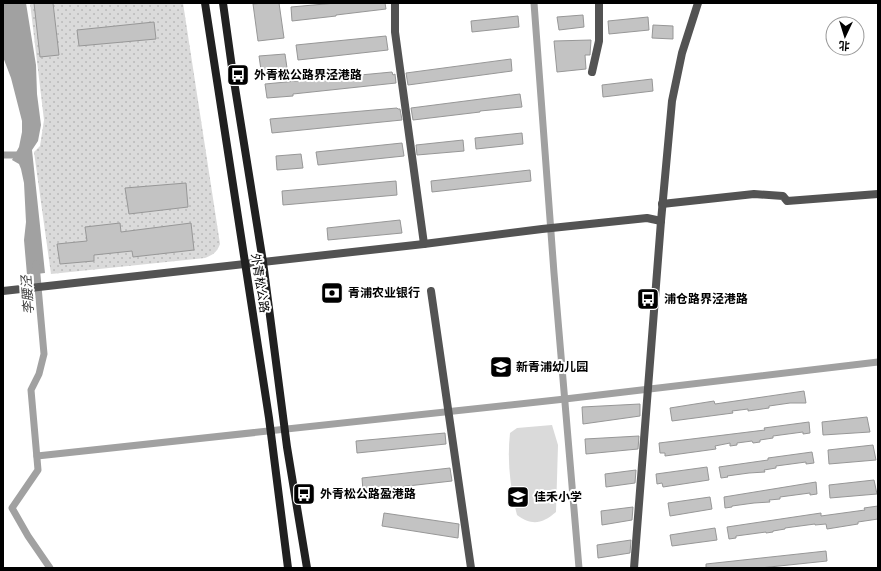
<svg xmlns="http://www.w3.org/2000/svg" width="881" height="571" font-family="'IBM Plex Sans','Noto Sans SC',sans-serif">
<defs>
<pattern id="grass-dots" width="8" height="8" patternUnits="userSpaceOnUse"><rect width="8" height="8" fill="#dadada"/><path d="M2 2h.1M6 6h.1" fill="none" stroke="#b9b9b9" stroke-width="1.8" stroke-linecap="round"/></pattern>
</defs>
<rect width="100%" height="100%" fill="#fff"/>
<path fill="url(#grass-dots)" d="M30,3H183L220,244C217,252 213,255 205,258L51,274L34,152L40,146L44,120Z"/>
<path fill="#dadada" d="M552,425L558,445L556,512C542,524 532,526 517,515C510,488 507,460 510,433L517,428Z"/>
<polygon fill="#a1a1a1" points="3,3 26,3 36,65 37,94 41,125 38,141 32,150 45,273 27,275 24,240 26,222 24,183 21,169 19,164 12,160 19,147 22,132 22,121 11,78 3,57"/>
<g fill="none" stroke-linecap="round" stroke-linejoin="round">
<g stroke="#a1a1a1" stroke-width="7">
<polyline points="534,3 554,273 579,568"/>
<polyline points="3,155 24,155"/>
<polyline points="36,264 44,354 39,374 31,390 38,470 12,508 28,536 50,568"/>
<polyline points="37,456 565,399 878,362"/>
</g>
</g>
<g fill="#c3c3c3" stroke="#979797">
<polygon points="34,3 53,3 59,55 40,57"/>
<polygon points="264,3 279,3 284,38 258,41 253,4"/>
<polygon points="336,3 385,3 386,9 336,15 336,16 292,21 291,7"/>
<polygon points="583,15 584,27 559,30 557,17"/>
<polygon points="518,16 519,27 472,32 471,21"/>
<polygon points="648,17 649,30 609,34 608,21"/>
<polygon points="154,22 156,39 79,46 77,30"/>
<polygon points="653,25 673,26 673,39 652,38"/>
<polygon points="386,36 388,50 298,60 296,45"/>
<polygon points="591,40 590,55 585,55 586,69 557,72 554,41"/>
<polygon points="285,54 287,68 261,70 259,56"/>
<polygon points="511,59 512,71 408,85 406,73"/>
<polygon points="392,72 393,75 395,74 396,83 293,94 293,96 267,98 265,84"/>
<polygon points="652,79 653,91 603,97 602,85"/>
<polygon points="520,94 522,107 480,111 480,112 413,120 411,108"/>
<polygon points="397,108 398,109 400,109 402,120 272,133 270,119"/>
<polygon points="522,133 523,144 476,149 475,138"/>
<polygon points="463,140 464,151 417,155 416,145"/>
<polygon points="402,143 404,156 318,165 316,152"/>
<polygon points="301,154 303,168 277,170 276,156"/>
<polygon points="530,170 531,181 432,192 431,181"/>
<polygon points="396,181 397,195 283,205 282,191"/>
<polygon points="186,183 188,207 129,214 125,188"/>
<polygon points="400,220 402,233 328,240 327,228"/>
<polygon points="120,223 121,232 191,223 194,250 133,257 132,251 94,255 94,261 60,264 57,244 87,241 85,227"/>
<polygon points="804,391 806,403 790,403 769,406 769,408 748,411 748,409 732,411 733,413 672,421 670,408 714,401 715,404"/>
<polygon points="640,404 640,416 583,424 582,407"/>
<polygon points="867,417 870,432 823,435 822,422"/>
<polygon points="809,422 810,433 803,434 803,432 773,436 773,438 760,440 760,442 753,443 752,441 737,443 737,445 730,446 730,443 715,446 716,449 665,456 665,453 660,453 659,443 765,430 764,428"/>
<polygon points="445,433 446,444 357,453 356,441"/>
<polygon points="639,436 638,449 586,454 585,439"/>
<polygon points="873,445 876,460 829,464 828,450"/>
<polygon points="812,452 814,463 806,464 806,462 776,466 776,468 764,470 765,472 749,473 727,476 728,477 721,478 719,467 768,460 768,458"/>
<polygon points="707,467 709,480 663,487 662,483 657,484 656,474"/>
<polygon points="450,468 452,481 363,491 362,478"/>
<polygon points="636,470 635,483 606,487 605,474"/>
<polygon points="874,480 877,494 830,498 829,485"/>
<polygon points="816,482 817,494 810,495 810,493 780,497 780,499 769,500 770,502 754,503 732,506 732,507 725,508 724,497"/>
<polygon points="710,497 712,509 670,516 668,503"/>
<polygon points="878,506 878,519 858,522 858,524 827,529 826,524 815,525 815,524 785,528 785,529 773,531 773,532 766,533 766,532 736,536 736,538 729,539 727,527 821,513 821,516 865,510 864,508"/>
<polygon points="633,507 632,520 602,525 601,511"/>
<polygon points="384,513 459,524 458,538 382,526"/>
<polygon points="715,528 717,540 672,546 670,535"/>
<polygon points="631,540 630,553 598,558 597,545"/>
<polygon points="826,551 827,561 760,568 706,568 706,564"/>
</g>
<g fill="none" stroke-linecap="round" stroke-linejoin="round">
<g stroke="#535353" stroke-width="8">
<polyline points="395,3 395,32 424,244"/>
<polyline points="592,72 599,41 599,3"/>
<polyline points="662,204 754,194 783,196 787,201 878,194"/>
<polyline points="3,291 424,244 542,229 647,218 661,221"/>
<polyline points="431,291 471,568"/>
<polyline points="634,568 661,221 672,101 682,53 698,3"/>
</g>
<g stroke="#202020" stroke-width="8">
<polyline points="205,3 269,418 288,568"/>
<polyline points="223,3 233,75 263,262 287,447 307,568"/>
</g>
</g>
<defs>
<g id="bus-square" transform="scale(1.15)"><rect x="-9" y="-9" width="18" height="18" rx="4" fill="#000" stroke="#fff"/><path d="M-5-6H5V4H4V6H2V4H-2V6H-4V4H-5ZM-3.5-4V0h7V-4ZM-3.5 1.2v1.5H-2V1.2ZM2 1.2v1.5H3.5V1.2Z" fill="#fff"/></g>
<g id="bank-square" transform="scale(1.15)"><rect x="-9" y="-9" width="18" height="18" rx="4" fill="#000" stroke="#fff"/><path d="M-6-4H6V4H-6ZM0-2.3a2.3 2.3 0 1 0 0 4.6a2.3 2.3 0 1 0 0-4.6Z" fill="#fff"/></g>
<g id="school-square" transform="scale(1.15)"><rect x="-9" y="-9" width="18" height="18" rx="4" fill="#000" stroke="#fff"/><path d="M0-5L7-2L0 1L-7-2ZM-4 1L0 2.5L4 1V4Q0 6-4 4Z" fill="#fff"/></g>
</defs>
<g fill-rule="evenodd">
<use href="#bus-square" x="238" y="75"/>
<use href="#bank-square" x="332" y="293"/>
<use href="#bus-square" x="648" y="299"/>
<use href="#school-square" x="501" y="367"/>
<use href="#bus-square" x="304" y="494"/>
<use href="#school-square" x="518" y="497"/>
</g>
<g text-anchor="middle" stroke-width="4" stroke-linejoin="round" paint-order="stroke">
<g font-size="12" font-weight="bold" fill="#000" stroke="#fff" text-anchor="start">
<text x="254" y="79">外青松公路界泾港路</text>
<text x="348" y="297">青浦农业银行</text>
<text x="664" y="303">浦仓路界泾港路</text>
<text x="516" y="371">新青浦幼儿园</text>
<text x="320" y="498">外青松公路盈港路</text>
<text x="534" y="501">佳禾小学</text>
</g>
<g font-size="12" fill="#000" stroke="#fff">
<text transform="translate(260 283) rotate(81)" y="4">外青松公路</text>
</g>
<g font-size="13" font-style="italic" fill="#424242" stroke="#fff">
<text transform="translate(27 295) rotate(-94)" y="5">李腰泾</text>
</g>
</g>
<rect width="881" height="571" fill="none" stroke="#000000" stroke-width="8"/>
<g transform="translate(845 36) rotate(184)"><circle r="19" fill="#ffffff" stroke="#999999"/>
<path d="M0-3L7 15L0 10L-7 15Z" fill="#000000"/>
<text y="-6" font-size="11" font-weight="bold" text-anchor="middle" fill="#000000">北</text>
</g>
</svg>
